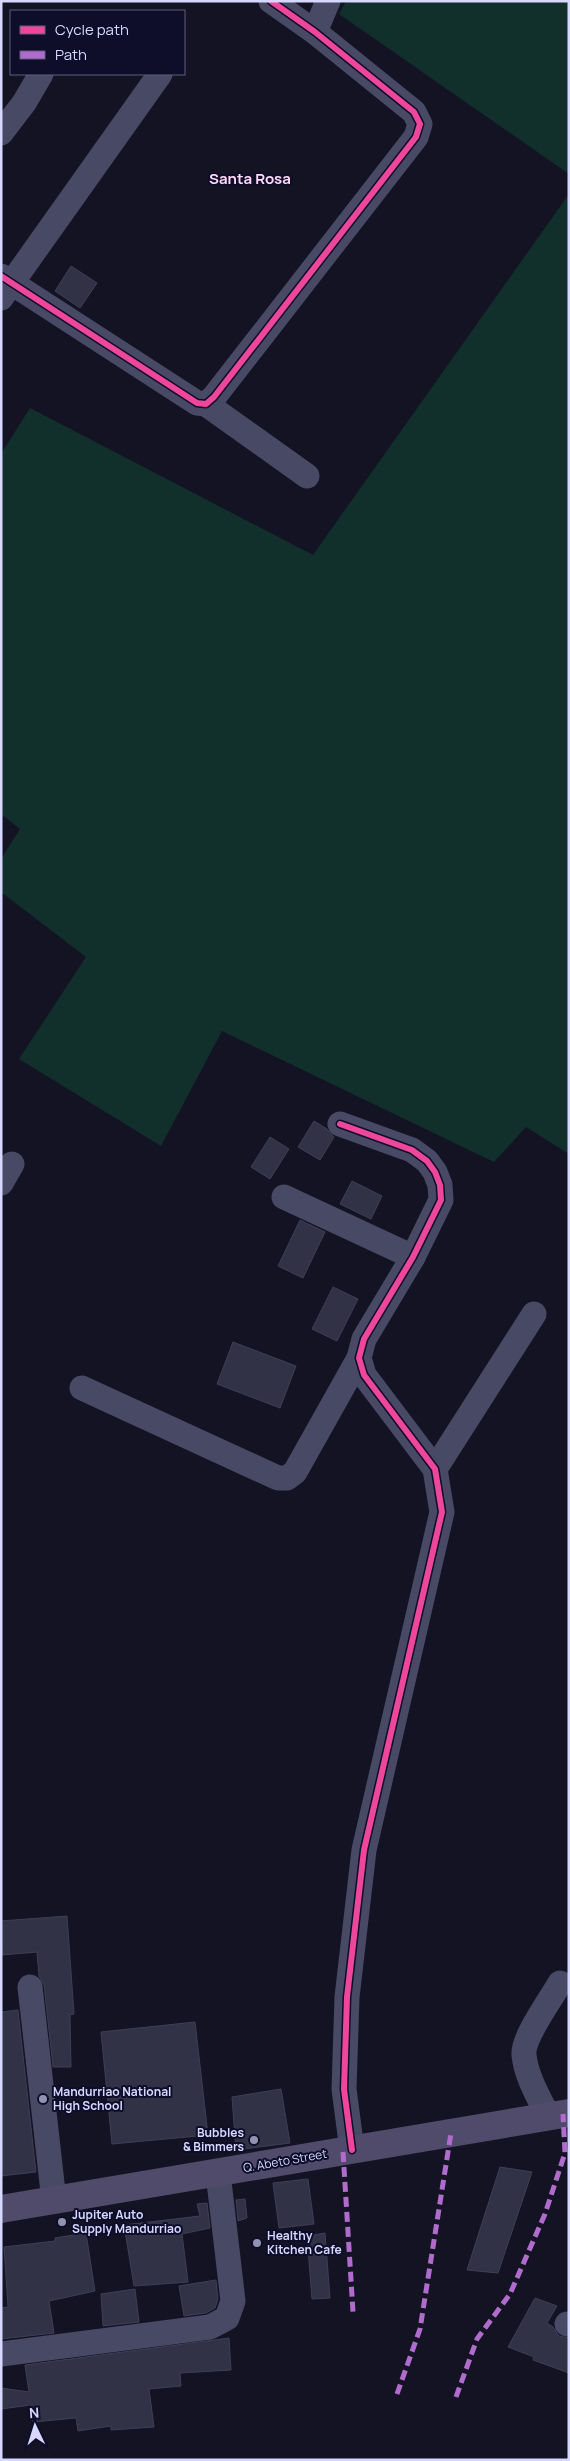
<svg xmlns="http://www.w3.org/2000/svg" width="570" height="2461" font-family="Manrope,sans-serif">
<rect width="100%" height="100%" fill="#141324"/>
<g fill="#11302c">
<polygon points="346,1 569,1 569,174 339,14"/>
<polygon points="569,194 569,1154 526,1127 494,1162 222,1031 161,1146 19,1059 86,957 1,892 1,859 20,829 1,814 1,454 30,408 313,555"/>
</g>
<g fill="#323246" stroke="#3f3e58">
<polygon points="71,266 97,283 80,308 55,291"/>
<polygon points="314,1121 327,1129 334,1137 320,1160 298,1147"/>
<polygon points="270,1137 289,1149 270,1179 251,1167"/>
<polygon points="352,1181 382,1196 371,1219 340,1204"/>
<polygon points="300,1220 325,1232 303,1278 278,1266"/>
<polygon points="333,1287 358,1299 337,1341 312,1329"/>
<polygon points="233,1342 296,1366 280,1408 217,1384"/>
<polygon points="67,1916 74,2014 70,2015 71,2067 53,2067 44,1985 39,1976 37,1952 2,1955 1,1921"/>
<polygon points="18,2010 36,2172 1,2176 1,2012"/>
<polygon points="195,2022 208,2135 112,2144 101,2032"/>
<polygon points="281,2089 290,2143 236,2150 232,2097"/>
<polygon points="500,2167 532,2172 498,2273 467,2270"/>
<polygon points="308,2179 314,2224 279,2228 273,2183"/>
<polygon points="245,2199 247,2218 238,2221 236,2200"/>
<polygon points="207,2203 210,2228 182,2234 188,2282 134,2286 124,2225 200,2216 197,2204"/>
<polygon points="86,2233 95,2291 49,2301 54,2333 1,2339 1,2308 8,2307 4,2247 55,2241 55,2238"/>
<polygon points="325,2233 330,2298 312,2299 307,2236"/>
<polygon points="216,2280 218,2299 215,2308 206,2313 184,2316 179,2286"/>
<polygon points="135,2289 139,2322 103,2326 101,2294"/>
<polygon points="535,2298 557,2306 547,2323 553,2327 559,2336 569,2338 569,2373 533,2360 534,2357 508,2347"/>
<polygon points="229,2338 231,2370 180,2373 181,2386 149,2389 154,2427 111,2430 111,2426 78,2431 76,2418 33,2422 31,2405 1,2409 1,2388 29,2392 25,2365"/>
</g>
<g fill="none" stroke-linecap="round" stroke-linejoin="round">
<g stroke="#484a65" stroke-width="25">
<polyline points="315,32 328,1"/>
<polyline points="1,133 24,103 41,74"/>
<polyline points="1,276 197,403 206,404 214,397 416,137 420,124 414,112 315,32 271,1"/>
<polyline points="1,298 160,74"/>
<polyline points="206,404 307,476"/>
<polyline points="340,1124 412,1150 427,1161 435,1172 440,1185 441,1200 413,1257 364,1339 359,1358 364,1375 435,1469 442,1512 364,1850 347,1997 344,2089 352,2150"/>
<polyline points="1,1183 12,1164"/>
<polyline points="284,1197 413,1257"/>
<polyline points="82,1388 278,1478 287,1478 295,1472 359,1358"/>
<polyline points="435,1469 534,1314"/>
<polyline points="30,1987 54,2201"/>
<path d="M548,2116C539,2098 526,2076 524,2055C522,2038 551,1999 560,1983"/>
<polyline points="567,2324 569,2324"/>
<polyline points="1,2354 210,2327 227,2318 233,2301 218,2173"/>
</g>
<polyline stroke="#504b6a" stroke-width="28" points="1,2209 569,2113"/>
<g stroke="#b06ccc" stroke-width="5" stroke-dasharray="10 5" stroke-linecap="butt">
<polyline points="343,2152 353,2312"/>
<polyline points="397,2394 420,2329 451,2133"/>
<polyline points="456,2397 477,2339 510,2294 545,2214 565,2153 563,2114"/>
</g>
<g stroke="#0e0d2a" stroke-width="9">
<g id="cycleway">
<polyline points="1,276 197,403 206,404 214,397 416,137 420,124 414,112 315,32 271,1"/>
<polyline points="340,1124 412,1150 427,1161 435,1172 440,1185 441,1200 413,1257 364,1339 359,1358 364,1375 435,1469 442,1512 364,1850 347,1997 344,2089 352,2150"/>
</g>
</g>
<use href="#cycleway" stroke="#ed469a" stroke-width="6"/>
</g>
<g fill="#9293b2" stroke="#0e0d2a" stroke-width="2">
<circle cx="43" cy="2099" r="5"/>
<circle cx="254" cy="2140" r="5"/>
<circle cx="62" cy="2222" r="5"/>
<circle cx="257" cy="2243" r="5"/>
</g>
<g text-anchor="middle" stroke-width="4" stroke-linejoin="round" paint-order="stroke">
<g font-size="12" font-weight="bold" fill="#d6d8ff" stroke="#0e0d2a" text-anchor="start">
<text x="53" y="2096">Mandurriao National<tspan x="53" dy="14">High School</tspan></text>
<text x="244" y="2137" text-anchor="end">Bubbles<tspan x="244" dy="14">&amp; Bimmers</tspan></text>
<text x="72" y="2219">Jupiter Auto<tspan x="72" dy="14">Supply Mandurriao</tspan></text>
<text x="267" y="2240">Healthy<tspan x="267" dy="14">Kitchen Cafe</tspan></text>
</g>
<g font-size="12" fill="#d6d8ff" stroke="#0e0d2a">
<text transform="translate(285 2161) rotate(-10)" y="4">Q. Abeto Street</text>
</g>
<g font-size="15" font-weight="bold" fill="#ffd8f7" stroke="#0e0d2a">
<text x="250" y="184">Santa Rosa</text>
</g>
</g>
<rect width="570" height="2461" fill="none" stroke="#d6d8ff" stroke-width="5"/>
<rect x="10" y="10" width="175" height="65" fill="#0e0d2a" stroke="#5e5e7f"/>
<rect x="20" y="26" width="25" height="8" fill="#ed469a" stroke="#5e5e7f"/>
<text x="55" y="35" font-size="15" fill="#d6d8ff">Cycle path</text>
<rect x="20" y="51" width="25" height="8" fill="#b06ccc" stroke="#5e5e7f"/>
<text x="55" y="60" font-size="15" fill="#d6d8ff">Path</text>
<g transform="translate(35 2426) rotate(356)" stroke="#0e0d2a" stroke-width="4" paint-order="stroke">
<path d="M0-4L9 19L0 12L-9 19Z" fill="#d6d8ff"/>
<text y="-8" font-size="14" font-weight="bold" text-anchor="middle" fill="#d6d8ff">N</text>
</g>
</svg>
